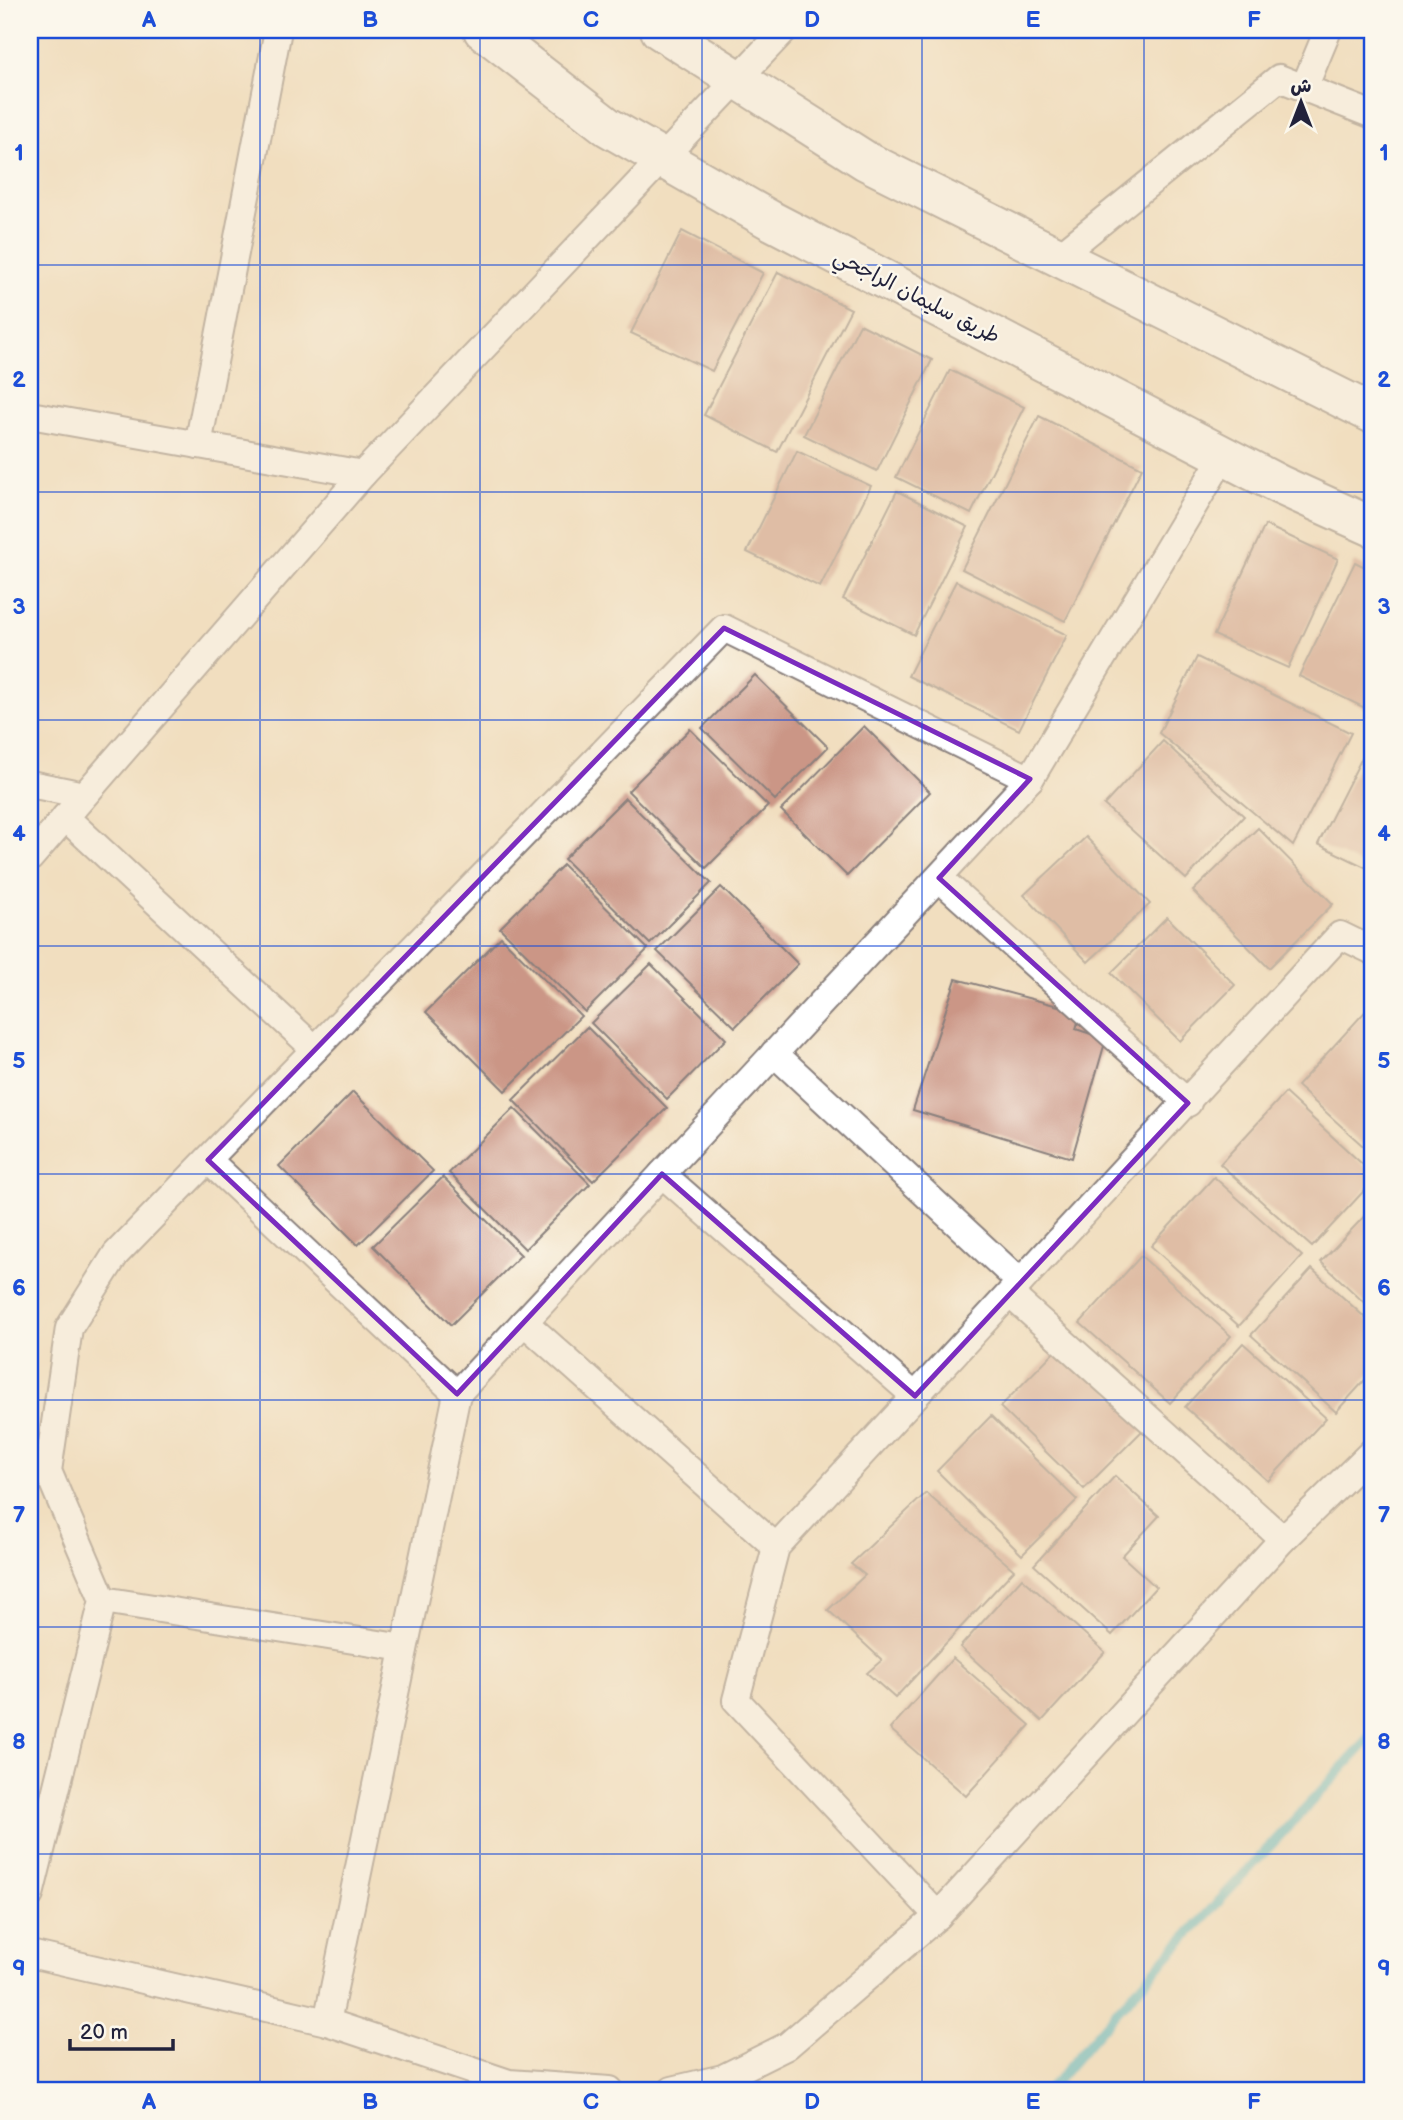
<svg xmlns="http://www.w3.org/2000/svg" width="1403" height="2120" font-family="'Balsamiq Sans','Playpen Sans Arabic',sans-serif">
<rect width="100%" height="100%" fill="#fbf7ec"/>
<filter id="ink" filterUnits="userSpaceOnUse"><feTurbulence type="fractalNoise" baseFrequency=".0143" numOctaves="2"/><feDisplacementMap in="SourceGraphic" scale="14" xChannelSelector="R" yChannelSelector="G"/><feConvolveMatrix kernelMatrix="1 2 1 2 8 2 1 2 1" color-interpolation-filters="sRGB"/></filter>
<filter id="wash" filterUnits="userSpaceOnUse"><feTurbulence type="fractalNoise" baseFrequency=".00686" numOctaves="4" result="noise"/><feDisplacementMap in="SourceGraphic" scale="28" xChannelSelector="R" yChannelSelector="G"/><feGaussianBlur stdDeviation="1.57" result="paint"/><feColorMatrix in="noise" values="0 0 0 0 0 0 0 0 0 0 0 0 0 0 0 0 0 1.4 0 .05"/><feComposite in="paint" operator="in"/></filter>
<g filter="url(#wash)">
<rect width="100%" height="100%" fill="#f1debf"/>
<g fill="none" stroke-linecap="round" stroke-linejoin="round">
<polyline stroke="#48b4c5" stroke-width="10" points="1049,2090 1119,2009 1373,1735"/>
</g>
<g id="blocks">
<g fill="#cb9686">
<polygon points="682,231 763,273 712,371 631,333"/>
<polygon points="778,272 851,309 777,452 704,415"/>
<polygon points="860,324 932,360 877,471 804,435"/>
<polygon points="950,370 1024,407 971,514 896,477"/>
<polygon points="1039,416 1142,468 1065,621 962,569"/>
<polygon points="797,451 871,486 820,587 747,552"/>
<polygon points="897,491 968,527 914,635 843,599"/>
<polygon points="1265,525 1338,559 1288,668 1214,635"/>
<polygon points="1355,562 1373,571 1373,712 1299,676"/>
<polygon points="956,581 1067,635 1019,730 908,676"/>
<polygon points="1197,657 1351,733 1293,846 1159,733"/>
<polygon points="755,675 828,747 775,800 702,728"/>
<polygon points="864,726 930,792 847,876 781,810"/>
<polygon points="690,729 768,806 706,868 628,791"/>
<polygon points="1373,736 1373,871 1318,844"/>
<polygon points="1163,741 1244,816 1186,879 1104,805"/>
<polygon points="625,798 711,883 650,944 564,859"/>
<polygon points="1258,828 1333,904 1269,968 1193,891"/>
<polygon points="1086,837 1150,904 1088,962 1024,895"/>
<polygon points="563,865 648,949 585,1012 500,928"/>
<polygon points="721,887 798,964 735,1027 657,951"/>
<polygon points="1167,917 1235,985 1180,1041 1111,973"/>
<polygon points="501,937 581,1016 505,1091 426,1012"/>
<polygon points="651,964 726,1039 667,1099 591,1023"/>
<polygon points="956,979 1081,1012 1076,1029 1106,1039 1072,1158 913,1110"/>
<polygon points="1373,1003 1373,1155 1297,1086"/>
<polygon points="587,1027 667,1108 593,1181 513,1100"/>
<polygon points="353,1092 433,1171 358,1245 279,1166"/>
<polygon points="1285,1093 1373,1174 1373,1181 1312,1247 1220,1164"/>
<polygon points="514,1108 590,1184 525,1249 449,1173"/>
<polygon points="443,1177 521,1255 451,1325 373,1246"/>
<polygon points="1214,1177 1302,1256 1239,1326 1151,1246"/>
<polygon points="1373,1207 1373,1311 1321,1262"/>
<polygon points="1141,1256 1231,1336 1170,1403 1080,1323"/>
<polygon points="1312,1269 1373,1325 1373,1371 1336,1412 1251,1335"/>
<polygon points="1243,1343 1326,1418 1268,1481 1185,1407"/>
<polygon points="1062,1344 1146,1427 1084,1489 1000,1407"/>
<polygon points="991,1416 1077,1500 1022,1555 937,1471"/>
<polygon points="1115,1476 1159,1516 1122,1556 1156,1587 1112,1635 1034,1565"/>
<polygon points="926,1493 1014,1570 895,1698 867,1673 882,1660 828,1610 865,1575 851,1564"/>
<polygon points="1022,1578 1105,1652 1042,1721 960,1647"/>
<polygon points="953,1658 1030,1725 966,1796 890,1729"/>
</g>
</g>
</g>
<g filter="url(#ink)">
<use href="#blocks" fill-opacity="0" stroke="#8a807d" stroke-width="2"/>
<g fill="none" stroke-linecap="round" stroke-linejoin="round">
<g stroke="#8a807d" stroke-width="30">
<g id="minor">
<polyline points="1304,88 1328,30"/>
<polyline points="1058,257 1279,78 1373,115"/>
<polyline points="30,415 363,474"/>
<polyline points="198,445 278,30"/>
<polyline points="30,784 84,795"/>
<polyline points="65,817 315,1049"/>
<polyline points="30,858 363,474 784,30"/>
<polyline points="939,878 1188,1103"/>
<polyline points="774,1053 1020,1282"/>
<polyline points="208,1160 457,1394"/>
<polyline points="662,1174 915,1396"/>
<polyline points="1011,1295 1283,1539"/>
<polyline points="524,1322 776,1547"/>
<polyline points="103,1600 404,1648"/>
<polyline points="30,1895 103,1600 48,1471 69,1328 116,1254 724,628 1030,779"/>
<polyline points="938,1916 736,1700 776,1547 1340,935 1373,951"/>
<polyline points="30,1954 327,2022 509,2083 610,2090"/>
<polyline points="327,2022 457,1394 1030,779 1224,455"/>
<polyline points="672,2090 723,2078 787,2046 938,1916 1283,1539 1373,1451"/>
</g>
</g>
<g stroke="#8a807d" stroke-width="42">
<g id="secondary">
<polyline points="483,30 608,127 770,220 1280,485 1373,527"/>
<polyline points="660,30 866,161 1373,414"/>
</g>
</g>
<use href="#minor" stroke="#fff" stroke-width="26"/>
<use href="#secondary" stroke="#fff" stroke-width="38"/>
</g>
</g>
<path d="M0 0H1403V2120H0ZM724,628L1030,779L939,878L1188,1103L915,1396L662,1174L457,1394L208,1160Z" fill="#f1debf" fill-opacity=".55" fill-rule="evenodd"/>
<path fill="none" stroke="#7b2cbf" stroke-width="5" stroke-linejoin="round" d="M724,628L1030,779L939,878L1188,1103L915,1396L662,1174L457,1394L208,1160Z"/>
<path fill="none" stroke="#1d4ed8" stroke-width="2" stroke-opacity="0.55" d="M260,30V2090M480,30V2090M702,30V2090M922,30V2090M1144,30V2090M30,265H1373M30,492H1373M30,720H1373M30,946H1373M30,1174H1373M30,1400H1373M30,1627H1373M30,1854H1373"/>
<g text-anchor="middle" stroke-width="5" stroke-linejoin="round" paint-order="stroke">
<g font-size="21" fill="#22223b" stroke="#fbf7ec">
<text transform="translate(917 296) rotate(27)" y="7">طريق سليمان الراجحي</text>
</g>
</g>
<rect width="1403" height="2120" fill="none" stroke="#fbf7ec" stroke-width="77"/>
<g transform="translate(1301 102)" stroke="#fbf7ec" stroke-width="5" paint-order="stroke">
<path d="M0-5L12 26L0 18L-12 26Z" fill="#22223b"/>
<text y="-10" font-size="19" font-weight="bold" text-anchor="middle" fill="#22223b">ش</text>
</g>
<path d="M70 2039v10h103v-10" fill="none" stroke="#22223b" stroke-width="3.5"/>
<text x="80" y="2039" font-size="21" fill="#22223b" stroke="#fbf7ec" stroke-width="5" paint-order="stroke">20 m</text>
<rect x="38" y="38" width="1326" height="2044" fill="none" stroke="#1d4ed8" stroke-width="2.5"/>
<g font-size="23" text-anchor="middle" font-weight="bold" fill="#1d4ed8">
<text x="149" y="27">A</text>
<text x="370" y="27">B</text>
<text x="591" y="27">C</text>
<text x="812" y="27">D</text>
<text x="1033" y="27">E</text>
<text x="1254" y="27">F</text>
<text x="19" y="160">1</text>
<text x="1384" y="160">1</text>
<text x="19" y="387">2</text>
<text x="1384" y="387">2</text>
<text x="19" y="614">3</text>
<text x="1384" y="614">3</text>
<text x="19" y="841">4</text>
<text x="1384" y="841">4</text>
<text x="19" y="1068">5</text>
<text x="1384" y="1068">5</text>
<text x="19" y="1295">6</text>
<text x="1384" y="1295">6</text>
<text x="19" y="1522">7</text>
<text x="1384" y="1522">7</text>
<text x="19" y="1749">8</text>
<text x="1384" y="1749">8</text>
<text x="19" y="1976">9</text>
<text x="1384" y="1976">9</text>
<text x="149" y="2109">A</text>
<text x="370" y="2109">B</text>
<text x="591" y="2109">C</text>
<text x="812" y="2109">D</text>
<text x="1033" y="2109">E</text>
<text x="1254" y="2109">F</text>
</g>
</svg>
